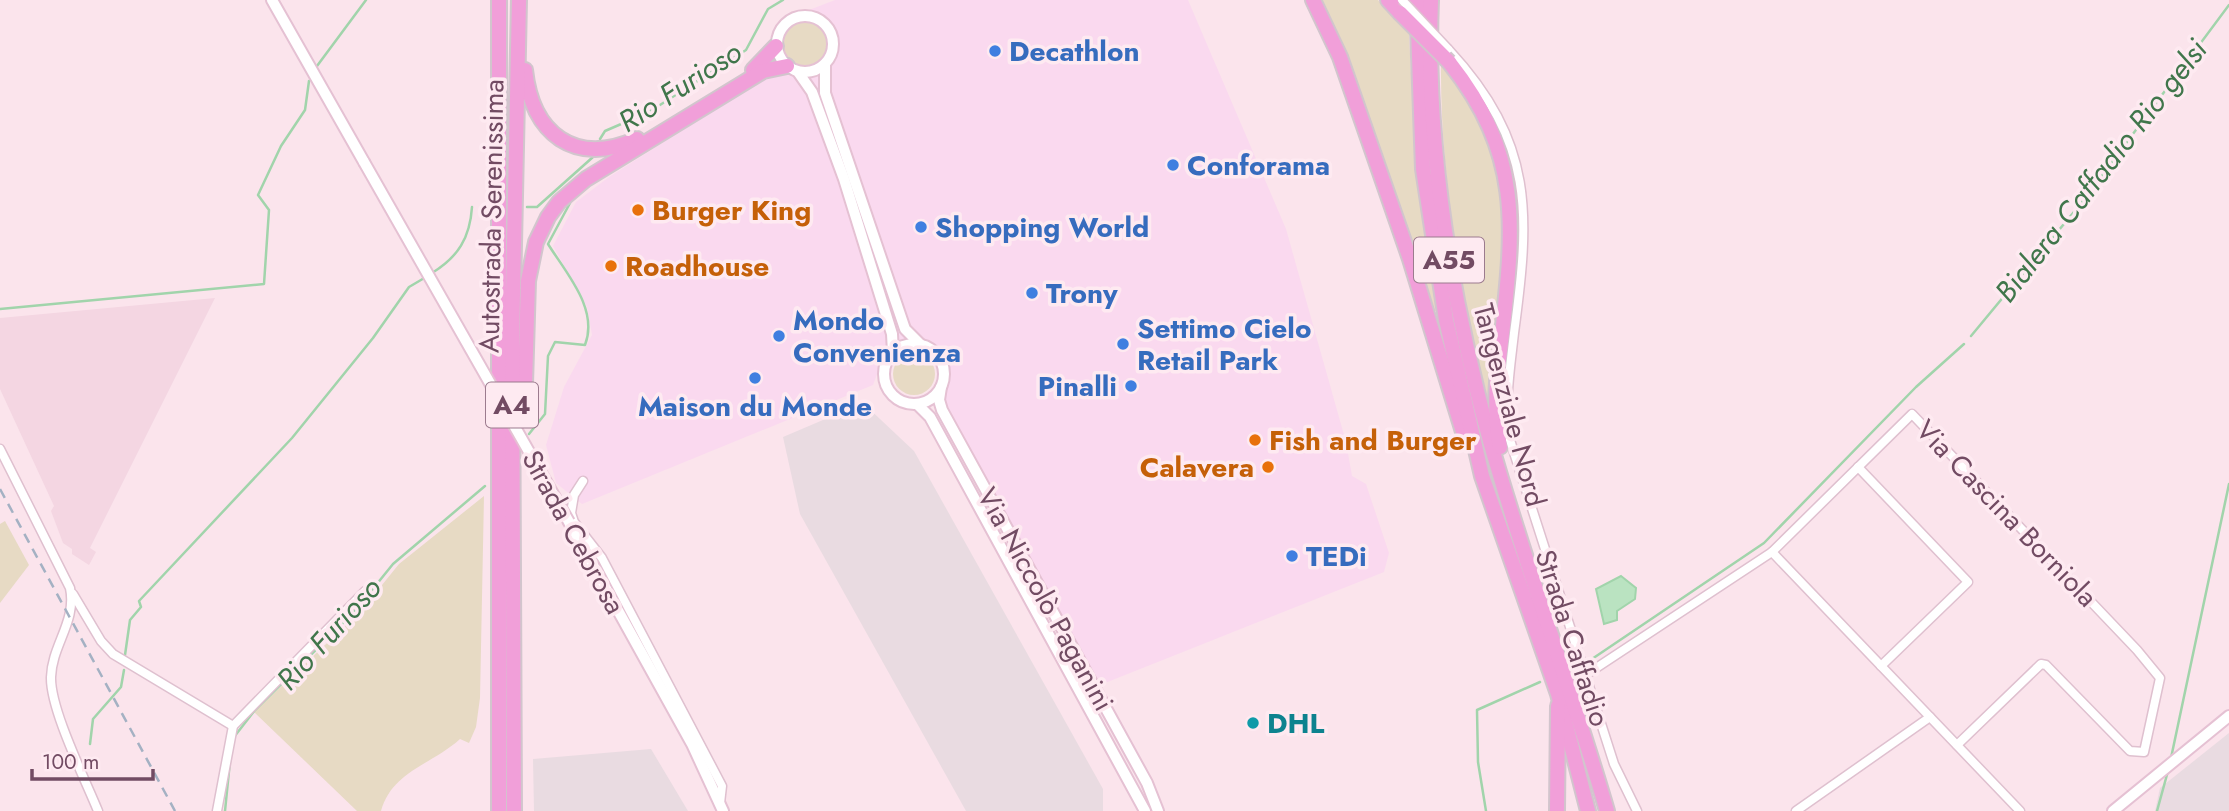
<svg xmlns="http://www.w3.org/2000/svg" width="2229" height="811" font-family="Jost,sans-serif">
<rect width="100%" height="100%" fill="#fbe4ec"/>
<polygon fill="#f4d6e2" points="215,298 90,548 96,552 89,565 72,554 72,549 63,543 51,511 54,506 0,389 0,318"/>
<polygon fill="#fad9ef" points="835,0 1188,0 1286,229 1346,442 1352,476 1366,484 1389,553 1384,572 1105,683 1097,679 949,416 944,397 944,356 919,338 886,350 873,385 582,504 556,483 546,445 564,387 592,335 587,307 553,246 576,202 609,177 763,79 778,22"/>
<g fill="#e9dbe1">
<polygon points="863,403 914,451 1103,789 1103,811 966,811 800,514 783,437"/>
<polygon points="2229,733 2229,811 2155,811 2160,788"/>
<polygon points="651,749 688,811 534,811 533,759"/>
</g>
<g fill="#e7dac4">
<path d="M1318,0H1378L1409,32C1413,126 1420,218 1437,311H1434L1353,77Z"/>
<circle cx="805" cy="44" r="22"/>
<path d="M1441,64L1472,104L1493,145L1508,216L1488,400C1460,290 1440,177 1441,64Z"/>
<circle cx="914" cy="374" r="21"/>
<path d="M484,496L480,698L476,727L469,743L460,739C433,764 392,771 381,811H357L254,712L361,611L399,564Z"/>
<polygon points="5,521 29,565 0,603 0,524"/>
</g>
<polygon fill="#bae3c1" stroke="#a1d4ab" stroke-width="2" points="1621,576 1636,588 1635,599 1617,611 1617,620 1604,624 1596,589"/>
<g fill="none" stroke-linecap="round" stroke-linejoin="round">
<g stroke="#a1d4ab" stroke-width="2.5">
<polyline points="317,66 366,0"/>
<polyline points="600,139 605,131 649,112 746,50 768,9 783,0"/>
<polyline points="527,207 537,207 593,157"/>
<path d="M432,273C458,257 470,238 472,207"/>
<polyline points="0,309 264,284 269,210 258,195 281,146 305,110 309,81"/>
<polyline points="1971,336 2083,201 2229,5"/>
<path d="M529,434L545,414L548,356L555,342L585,345C599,309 566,273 548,244L570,203"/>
<polyline points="125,655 130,620 141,607 139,601 292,438 373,338 409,287 426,277"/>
<polyline points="1586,663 1764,543 1916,387 1964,344"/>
<polyline points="234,737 255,710 355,611 393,564 485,486"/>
<polyline points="90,744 93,719 121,687 124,670"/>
<polyline points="2171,758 2229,484"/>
<polyline points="225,811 230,761"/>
<polyline points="1486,811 1478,762 1477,710 1540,682"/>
<polyline points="2157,811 2168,771"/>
</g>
<g stroke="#dfc0cf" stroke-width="11">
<g id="street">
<path d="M1448,49C1535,143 1530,214 1514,333C1510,369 1504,404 1510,440L1614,764L1637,811"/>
<path d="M0,449L70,588C77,621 52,645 51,677C50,709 85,779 98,811"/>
<polyline points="1858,467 1968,582 1881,666"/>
<polyline points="583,481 574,495 571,513 574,522 602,558 722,786 720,803"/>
<polyline points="1772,552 2020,811"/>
<polyline points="73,594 101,641 113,654 233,726"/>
<polyline points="1584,676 1772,552 1912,414 2137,650 2160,678 2144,752 2130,751 2046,665 2041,664 1957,745"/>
<polyline points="217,811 233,726 365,591"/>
<polyline points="1796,811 1930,717"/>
</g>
</g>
<g stroke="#e5c1d3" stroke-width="14">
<g id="secondary">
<polyline points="272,0 364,162"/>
<circle cx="805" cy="44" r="28"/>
<polyline points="825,64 825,93 905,329 921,345"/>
<polyline points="798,72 812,92 844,179 892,334 893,353"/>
<circle cx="914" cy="374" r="30"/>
<polyline points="941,387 939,400 942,410 1147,783 1158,811"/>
<polyline points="917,404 930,417 1145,811"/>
<polyline points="569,522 692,744 723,811"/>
<polyline points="2113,811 2229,716"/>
</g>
</g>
<g stroke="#d2c5cd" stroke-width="18">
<g id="highway">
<polyline points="499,0 499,811"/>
<polyline points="1313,0 1340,57 1410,259 1464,435"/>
<polyline points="1388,0 1400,13"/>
<polyline points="1417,0 1423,169 1446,320 1482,476 1558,694 1588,811"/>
<path d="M1431,0C1425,149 1451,298 1490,441C1525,565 1571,687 1607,811"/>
<path d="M1449,62C1522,154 1514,225 1502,335C1497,373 1493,410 1500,447"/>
<path d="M525,70C532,134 575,167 637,139"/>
<polyline points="753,70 776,46"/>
<polyline points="519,415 525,384 528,281 536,242 548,217 559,202 586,179 763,71 787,66"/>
<polyline points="514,811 512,342 519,0"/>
<polyline points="1557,811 1558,706"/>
</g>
</g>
<use href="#street" stroke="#fff" stroke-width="8"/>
<use href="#secondary" stroke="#fff" stroke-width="10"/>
<use href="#highway" stroke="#f19fd9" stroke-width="14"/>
<polyline stroke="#a4b1c3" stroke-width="2.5" stroke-dasharray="10 7" stroke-linecap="butt" points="0,489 175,811"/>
<g stroke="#dfc0cf" stroke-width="11" stroke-linecap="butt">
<polyline id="street-bridge" points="1402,0 1448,49"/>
</g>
<g stroke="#e5c1d3" stroke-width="14" stroke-linecap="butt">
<polyline id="secondary-bridge" points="364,162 569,522"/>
</g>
<g stroke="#d2c5cd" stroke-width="18" stroke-linecap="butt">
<polyline id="highway-bridge" points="1400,13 1449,62"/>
</g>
<use href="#street-bridge" stroke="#fff" stroke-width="8"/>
<use href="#secondary-bridge" stroke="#fff" stroke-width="10"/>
<use href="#highway-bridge" stroke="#f19fd9" stroke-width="14"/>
</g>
<g fill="#3f7fe0" stroke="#feeaf1" stroke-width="2.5">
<circle cx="995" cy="51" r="7"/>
<circle cx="1173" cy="165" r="7"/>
<circle cx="921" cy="227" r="7"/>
<circle cx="1032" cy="293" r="7"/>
<circle cx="779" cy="336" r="7"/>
<circle cx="1123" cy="344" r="7"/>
<circle cx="755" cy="378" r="7"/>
<circle cx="1131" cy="386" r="7"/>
<circle cx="1292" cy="556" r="7"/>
</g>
<g fill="#e8710a" stroke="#feeaf1" stroke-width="2.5">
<circle cx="638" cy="210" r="7"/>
<circle cx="611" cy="266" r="7"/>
<circle cx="1255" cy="440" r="7"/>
<circle cx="1268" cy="467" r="7"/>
</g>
<circle fill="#0f9aa8" stroke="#feeaf1" stroke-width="2.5" cx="1253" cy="723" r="7"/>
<g text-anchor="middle" stroke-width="7" stroke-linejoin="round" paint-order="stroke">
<g fill="#feeaf1" stroke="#9c7b8e" stroke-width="2">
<rect x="1414" y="237.5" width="70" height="45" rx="5"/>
<rect x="486" y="382.5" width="52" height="45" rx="5"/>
</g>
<g font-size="26" font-weight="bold" fill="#724b63">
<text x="1449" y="269">A55</text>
<text x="512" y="414">A4</text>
</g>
<g font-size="28" font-weight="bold" fill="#366cbe" stroke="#feeaf1" text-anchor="start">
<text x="1009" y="61">Decathlon</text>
<text x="1187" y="175">Conforama</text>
<text x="935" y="237">Shopping World</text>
<text x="1046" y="303">Trony</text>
<text x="793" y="330">Mondo<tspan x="793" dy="32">Convenienza</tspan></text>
<text x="1137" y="338">Settimo Cielo<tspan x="1137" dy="32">Retail Park</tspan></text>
<text x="1117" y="396" text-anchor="end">Pinalli</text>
<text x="755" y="416" text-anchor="middle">Maison du Monde</text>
<text x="1306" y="566">TEDi</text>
</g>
<g font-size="28" font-weight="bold" fill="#c56008" stroke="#feeaf1" text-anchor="start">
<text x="652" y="220">Burger King</text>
<text x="625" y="276">Roadhouse</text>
<text x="1269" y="450">Fish and Burger</text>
<text x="1254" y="477" text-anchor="end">Calavera</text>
</g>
<g font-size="28" fill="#724b63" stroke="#feeaf1">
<text transform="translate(491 216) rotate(-89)" y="10">Autostrada Serenissima</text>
<text transform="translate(1510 405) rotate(75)" y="10">Tangenziale Nord</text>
<text transform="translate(2007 513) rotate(46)" y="10">Via Cascina Borniola</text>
<text transform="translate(574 532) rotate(61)" y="10">Strada Cebrosa</text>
<text transform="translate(1046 599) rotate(61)" y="10">Via Niccolò Paganini</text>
<text transform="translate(1573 638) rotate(72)" y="10">Strada Caffadio</text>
</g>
<g font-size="28" font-weight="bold" fill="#0d838f" stroke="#feeaf1" text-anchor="start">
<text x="1267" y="733">DHL</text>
</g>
<g font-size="30" font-style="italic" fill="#40764b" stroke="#feeaf1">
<text transform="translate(680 87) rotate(-33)" y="10">Rio Furioso</text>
<text transform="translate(2101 171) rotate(-52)" y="10">Bialera Caffadio Rio gelsi</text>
<text transform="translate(329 634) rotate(-48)" y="10">Rio Furioso</text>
</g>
</g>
<path d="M32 769v10h121v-10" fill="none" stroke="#724b63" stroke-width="3.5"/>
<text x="42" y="769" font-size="21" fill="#724b63" stroke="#feeaf1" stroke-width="5" paint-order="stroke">100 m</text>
</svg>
